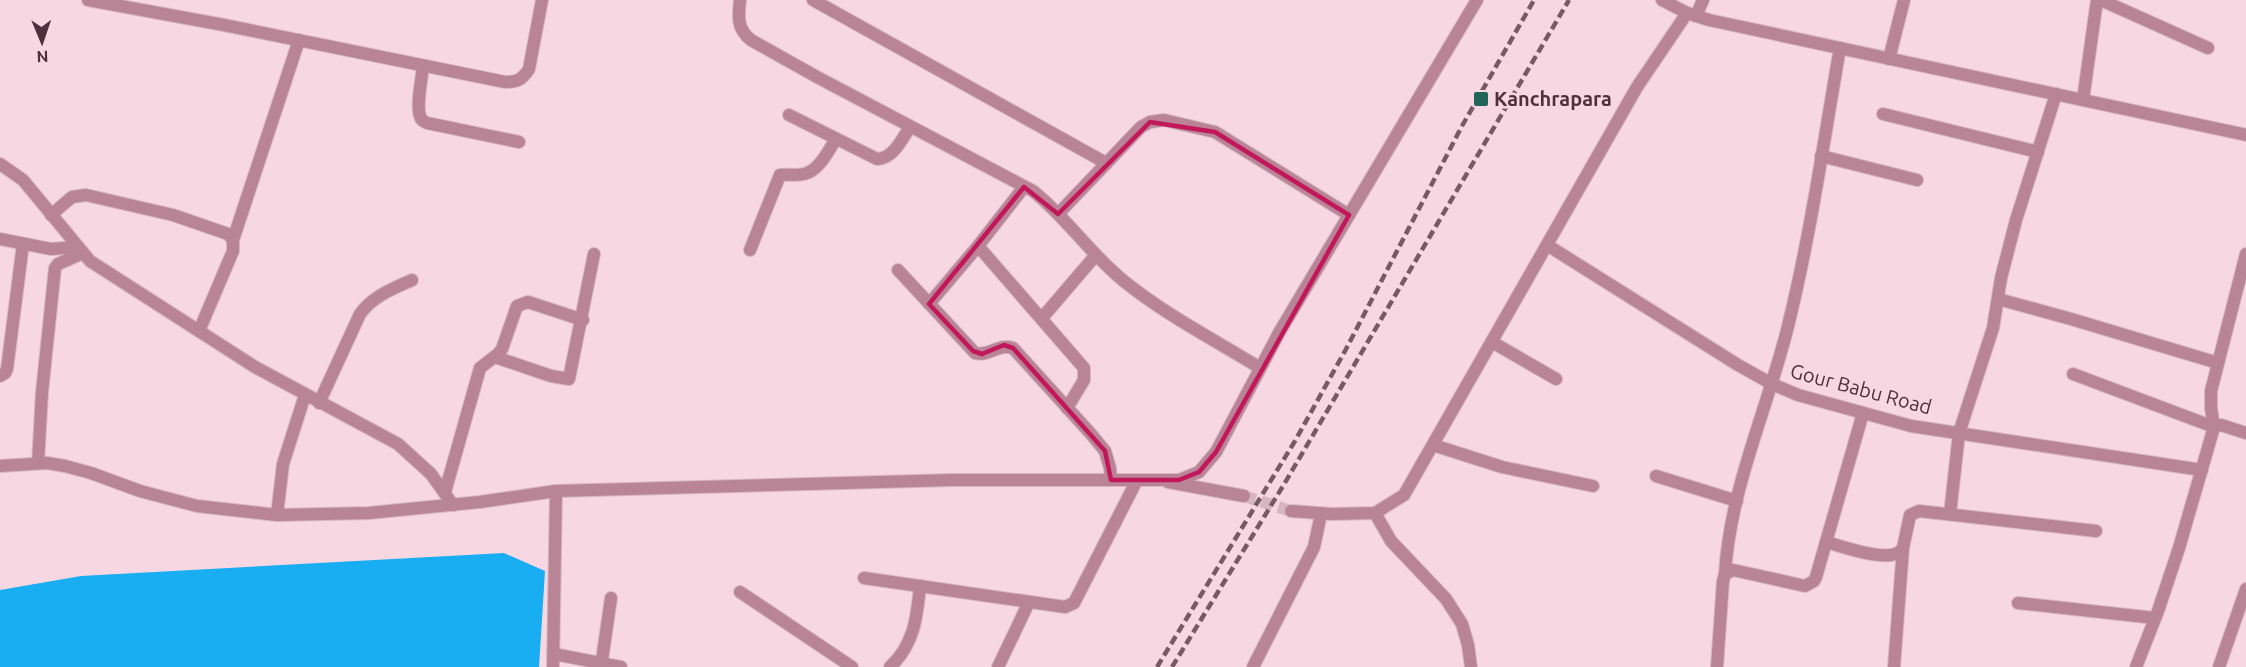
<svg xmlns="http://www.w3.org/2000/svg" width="2246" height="667" font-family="Ubuntu,sans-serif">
<rect width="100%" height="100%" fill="#f7d8e2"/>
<polygon fill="#19adf1" points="504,553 545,571 539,667 0,667 0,590 81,576"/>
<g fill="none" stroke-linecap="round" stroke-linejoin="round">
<polyline stroke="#d5b6c1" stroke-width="12" stroke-dasharray="12 6" stroke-linecap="butt" points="1244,496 1291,511"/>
<g stroke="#d5b6c1" stroke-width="14">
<g id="minor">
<path d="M88,0L224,25L505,82C517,82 522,80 529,69L542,0"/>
<path d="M740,0C738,17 737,29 751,40L817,77L1033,191C1067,218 1091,255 1125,282C1166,315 1215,340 1260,368"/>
<polyline points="813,0 1106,163"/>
<polyline points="1662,0 1687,13 1709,20 2246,135"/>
<polyline points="2101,0 2208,48"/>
<polyline points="1696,16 1703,0"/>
<polyline points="1889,59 1904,0"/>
<path d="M423,66C422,78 416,105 420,116C421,120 423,121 427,123L519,142"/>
<polyline points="2083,100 2097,0"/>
<polyline points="1883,114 2038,152"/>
<path d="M789,115L877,159C893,159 902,139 910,127"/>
<polyline points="1821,156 1917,180"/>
<polyline points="0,164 23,180 90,261 255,367 398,444 431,474 453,505"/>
<polyline points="1058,214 1141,127 1150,122 1164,120 1215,132 1349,215"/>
<polyline points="51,215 72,197 86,195 173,215 228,234 233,240 233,251 199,331"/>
<polyline points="0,239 51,249 78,247"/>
<polyline points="233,240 299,40"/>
<polyline points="1547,245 1738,365 1772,384 1798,395 1911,426 2202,470"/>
<polyline points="978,246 1084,368 1084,380 1067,408"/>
<path d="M750,250L780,175C788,174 796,176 804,174C819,171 828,151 836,139"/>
<path d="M898,270L975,353C989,357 998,343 1013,348L1091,434L1105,451L1110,468L1111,480"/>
<polyline points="1998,299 2071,319 2218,363"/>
<polyline points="929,304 978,246 1024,187"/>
<polyline points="1042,318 1095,256"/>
<polyline points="1492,342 1556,379"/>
<polyline points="495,357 551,376 569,379 594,254"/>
<polyline points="2073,374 2214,427"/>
<polyline points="0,376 5,373 7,369 23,244"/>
<path d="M319,403L360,314C373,296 392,289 412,280"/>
<polyline points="2214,427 2211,408 2211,391 2246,254"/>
<polyline points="1433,445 1502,467 1593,486"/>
<polyline points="38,463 42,392 55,268 58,264 83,253"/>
<polyline points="1656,476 1737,501"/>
<polyline points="1168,482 1244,496"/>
<polyline points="445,492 480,368 498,354 502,349 517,306 528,302 583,320"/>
<polyline points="1291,511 1332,514 1375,513 1404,495 1637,87 1687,13"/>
<polyline points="1375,513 1391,541 1446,599 1462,624 1468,645 1471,667"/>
<polyline points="1950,514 1959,433 1993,328 2001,278 2016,220 2056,94"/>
<polyline points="277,515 283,464 305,395"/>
<path d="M1826,542C1842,546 1893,566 1903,548L1910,515L1919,511L2096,531"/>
<path d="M1725,574C1730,487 1769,406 1789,322C1811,232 1824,139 1840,48"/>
<polyline points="864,578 1065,607 1074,603 1137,480"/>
<polyline points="740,592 852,667"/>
<polyline points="2018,603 2155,618"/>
<polyline points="554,654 621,667"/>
<polyline points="553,667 556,491"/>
<polyline points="601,667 611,598"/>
<path d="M890,667C914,645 917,617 920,586"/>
<polyline points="998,667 1029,602"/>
<polyline points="1253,667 1314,547 1321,514"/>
<polyline points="1717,667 1723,581 1725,574 1733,570 1805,586 1814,581 1816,577 1863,413"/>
<polyline points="1894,667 1903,548"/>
<polyline points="2136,667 2158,611 2179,548 2214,427 2221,425 2246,433"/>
<polyline points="2219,667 2246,589"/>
</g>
</g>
<g stroke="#d5b6c1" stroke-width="14">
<polyline id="tertiary" points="0,466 47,463 65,466 91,473 140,491 197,506 277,515 369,513 480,502 556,491 952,480 1179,480 1199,472 1216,452 1280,331 1477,0"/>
</g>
<use href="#minor" stroke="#b88496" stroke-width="12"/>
<use href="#tertiary" stroke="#b88496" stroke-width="12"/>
<g stroke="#785a65" stroke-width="4.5" stroke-dasharray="9 4.5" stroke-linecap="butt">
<polyline points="1157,667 1295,441 1345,351 1462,126 1534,0"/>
<polyline points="1172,667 1283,486 1569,0"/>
</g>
</g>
<path fill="none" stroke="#c2185b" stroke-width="4.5" stroke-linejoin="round" d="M1150,122L1215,132L1349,215L1216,452L1199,472L1179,480H1111L1105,451L1013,348L1004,345L982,354L973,351L929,304L1024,187L1058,214Z"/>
<rect fill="#206557" stroke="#f7d8e2" stroke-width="2" x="1473" y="91" width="16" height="16" rx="3"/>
<g text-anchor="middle" stroke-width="5" stroke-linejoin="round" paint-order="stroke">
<g font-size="20" font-weight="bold" fill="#4d303b" stroke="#f7d8e2" text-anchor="start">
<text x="1494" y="106">Kanchrapara</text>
</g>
<g font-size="20" fill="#4d303b" stroke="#f7d8e2">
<text transform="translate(1861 389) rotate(15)" y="7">Gour Babu Road</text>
</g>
</g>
<g transform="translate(42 42) rotate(178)" stroke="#f7d8e2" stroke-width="4.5" paint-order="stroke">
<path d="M0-4.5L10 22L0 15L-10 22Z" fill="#4d303b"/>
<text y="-9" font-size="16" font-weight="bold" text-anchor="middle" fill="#4d303b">N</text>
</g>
</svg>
